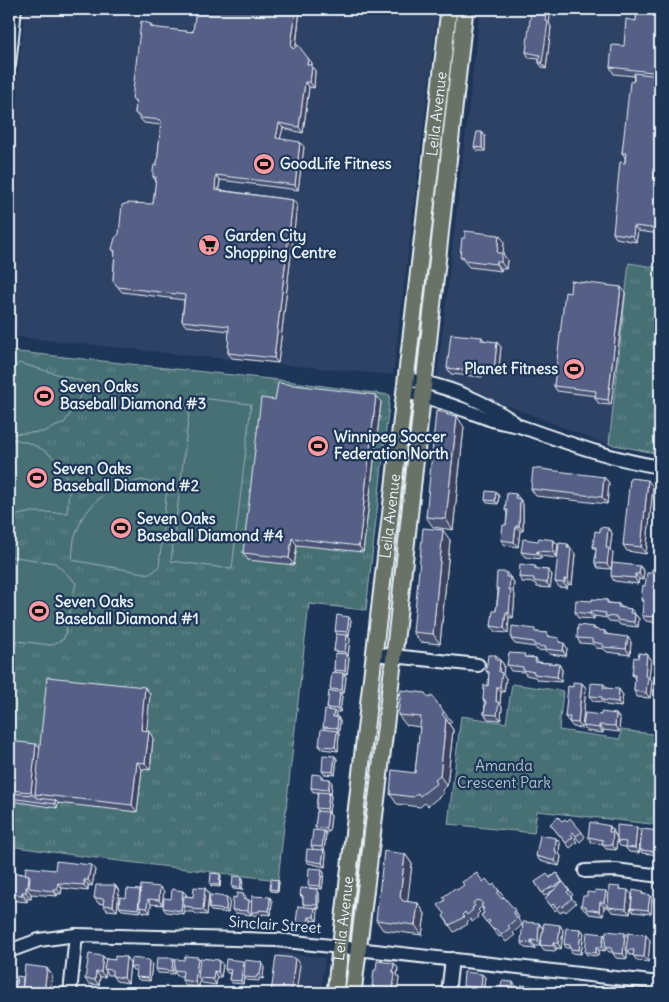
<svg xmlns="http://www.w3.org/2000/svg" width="669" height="1002" font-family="Delius,sans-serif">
<defs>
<pattern id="grass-tufts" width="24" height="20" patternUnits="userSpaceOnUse" patternTransform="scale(1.25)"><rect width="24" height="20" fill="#477075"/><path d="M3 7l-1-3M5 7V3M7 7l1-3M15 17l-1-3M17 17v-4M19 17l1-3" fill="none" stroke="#628589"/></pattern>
</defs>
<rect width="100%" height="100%" fill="#1d3557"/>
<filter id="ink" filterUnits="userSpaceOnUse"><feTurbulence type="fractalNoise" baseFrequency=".02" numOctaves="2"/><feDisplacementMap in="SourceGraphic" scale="10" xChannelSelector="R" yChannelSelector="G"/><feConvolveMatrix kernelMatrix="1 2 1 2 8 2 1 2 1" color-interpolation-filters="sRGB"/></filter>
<g filter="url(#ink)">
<g fill="#2e4265">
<polygon points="25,9 438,9 393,375 204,357 9,336 9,154"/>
<polygon points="480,9 660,9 660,268 629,263 609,444 595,440 437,378"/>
<polygon points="279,952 325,958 321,993 275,993"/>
</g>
<g fill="url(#grass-tufts)" stroke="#98b0b6">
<polygon points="629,263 660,268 660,454 609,444"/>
<polygon points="9,351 279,380 390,395 366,610 309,604 278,880 103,859 9,846"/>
<polygon points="512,684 563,691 559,730 620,739 621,730 660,735 660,825 537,811 534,833 448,824 461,716 506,723"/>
</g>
<g fill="#477075" stroke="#98b0b6">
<polygon points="19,363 84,382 83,388 77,404 64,423 43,432 9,434 10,370"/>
<polygon points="191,397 251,404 232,569 171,561"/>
<path d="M13,439C40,444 66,459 69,490C69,497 67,506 67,513L32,512L9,517V454Z"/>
<polygon points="141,480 167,486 159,567 150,574 72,560 74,539 82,518 96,501 111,490"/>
<polygon points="9,556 55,563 76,583 64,639 51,645 9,640"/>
</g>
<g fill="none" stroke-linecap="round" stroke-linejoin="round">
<g stroke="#e8f1f8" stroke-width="16">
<g id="minor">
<polyline points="9,65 15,9"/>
<path d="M407,379C444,385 484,400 515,423"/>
<path d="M405,392C435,398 463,410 492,420C502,423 512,424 522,427C568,443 611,459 660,467"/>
<polyline points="374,654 478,665"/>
<polyline points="585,871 616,870 660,876"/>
<polyline points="9,951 39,940 76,935 277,940 660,983"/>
<polyline points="70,993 76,935"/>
<polyline points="448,993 452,959"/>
</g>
</g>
<g stroke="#e8f1f8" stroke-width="19">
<g id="major">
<path id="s1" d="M335,993L449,9"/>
<polyline points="353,993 394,656 465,9"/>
</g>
</g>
<use href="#minor" stroke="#1d3557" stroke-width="12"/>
<use href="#major" stroke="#697266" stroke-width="15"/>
</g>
<g fill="#4a5273" stroke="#e8f1f8">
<polygon points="168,9 300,9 296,47 312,63 312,66 315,71 314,88 309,87 303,133 283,128 280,139 304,147 298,190 220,180 219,190 293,200 297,205 278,363 232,358 228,353 229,331 186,326 182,321 184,300 122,292 113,281 115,253 112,249 153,204 156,181 153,177 157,165 161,125 144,123 135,113 136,104 132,99 151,24 153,28 193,32 196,12"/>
<polygon points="543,9 550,17 549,23 551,27 546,69 543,68 539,63 539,59 529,58 526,52 535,12"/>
<polygon points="634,9 660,9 660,234 638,231 636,242 616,238 613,233 625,163 625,157 622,153 634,76 614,74 610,67 624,46 636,21 637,11 636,11"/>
<polygon points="482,132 485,136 485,151 477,151 474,147"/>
<polygon points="504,241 503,254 507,260 506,269 501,269 501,271 469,267 460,256"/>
<polygon points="621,287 625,293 611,405 599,404 595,398 596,396 557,391 554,386 570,293"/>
<polygon points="482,337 484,340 501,347 498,376 482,374 482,377 451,374 447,368"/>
<polygon points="275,400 381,402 363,552 297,545 294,565 248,560 243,553"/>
<polygon points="447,413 449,416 464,427 453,530 433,527 426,517"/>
<polygon points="604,477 609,483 607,504 536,496 531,489"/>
<polygon points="653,487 646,554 627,551 623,545"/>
<polygon points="516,494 523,504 523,531 520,531 518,547 505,545 501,540 506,525 507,513 505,510"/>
<polygon points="499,496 498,504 487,503 485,500"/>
<polygon points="608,528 612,533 610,550 613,553 611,569 598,568 595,563 596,551 593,547 600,532"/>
<polygon points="450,540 440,644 420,642 413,632"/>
<polygon points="554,540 558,545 556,558 541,556 541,559 525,557 521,552"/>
<polygon points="568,544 575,554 572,585 568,584 567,588 559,587 555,582"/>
<polygon points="535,566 538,569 548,570 552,575 550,588 537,587 535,583 522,582 519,577"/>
<polygon points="660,570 660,592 659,592 658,604 660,607 658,623 646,621 642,616 643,603 641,600 652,573"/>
<polygon points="644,571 643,580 639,579 638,584 614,581 611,576"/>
<polygon points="506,572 514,582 513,592 515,595 513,618 509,617 508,633 495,632 491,626 496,611 498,592 496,588"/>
<polygon points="607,600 609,603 619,604 621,607 631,609 639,619 638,627 620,625 618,622 609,621 607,618 594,616 594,619 578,618 575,612 592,601"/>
<polygon points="351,620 349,636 348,636 350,639 348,656 347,656 349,658 347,674 344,674 346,677 344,693 340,693 342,696 340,712 334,712 336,714 336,717 340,721 339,732 337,731 339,734 338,751 322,749 319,746 325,729 323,727 329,710 327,708 332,691 330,689 336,672 334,670 336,653 334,651 337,634 335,631"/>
<polygon points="594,627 596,630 605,631 607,634 631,642 630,655 607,652 604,649 596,648 593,644 580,643 577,638"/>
<polygon points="538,632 547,633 549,636 563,643 567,648 566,656 549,654 547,651 537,650 535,647 515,644 511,639"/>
<polygon points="647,654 651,659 649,678 652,682 650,698 637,697 634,691 635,679 632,675 638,658"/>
<polygon points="496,655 504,665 503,675 506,678 504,692 501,692 500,704 502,707 501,720 488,719 484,714 485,704 483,700 488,686 489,675 486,671"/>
<polygon points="526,657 536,658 538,662 559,664 562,670 561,682 538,680 535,677 526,675 524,672 511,671 507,665"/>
<polygon points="582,683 586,688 582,728 573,727 565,717 573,687"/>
<polygon points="604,684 607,688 623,695 621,707 606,705 603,702 593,701 590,696"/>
<polygon points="150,694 146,731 153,738 150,770 142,769 137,812 57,803 57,808 11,801 9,821 9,741 39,749"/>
<polygon points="429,698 444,712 452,722 449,724 453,730 447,786 442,790 444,793 428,806 425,803 420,807 397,804 390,794 415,773 420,727 406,725 398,715"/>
<polygon points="616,714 620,719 619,732 603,730 603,733 587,731 583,726 601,715"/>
<polygon points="335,756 337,759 335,775 324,774 322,771"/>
<polygon points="321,775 324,779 332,783 331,794 329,793 331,796 329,813 331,816 329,832 324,832 326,834 324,851 326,854 325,867 308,863 306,860 313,849 311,846 317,830 315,827 318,811 316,808 318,792 313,792 311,788"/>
<polygon points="562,821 567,821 582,832 585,837 580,842 576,837 575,839 577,842 570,848 550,824"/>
<polygon points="610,826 617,837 641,832 639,853 629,852 625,847 620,846 617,841 616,850 606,849 603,844 592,843 588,837"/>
<polygon points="660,831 660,855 642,853 640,850"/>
<polygon points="556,838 560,843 559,853 561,857 559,866 540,861 536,856"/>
<polygon points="405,854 412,864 407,902 418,903 425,914 422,935 383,930 376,920"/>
<polygon points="322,869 324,873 322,889 310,888 308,885"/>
<polygon points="55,870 95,870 92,886 88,885 88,891 62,888 61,894 57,894 57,896 31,894 31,899 27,899 27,902 9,900 9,872 25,874"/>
<polygon points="557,873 563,882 573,895 571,897 576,903 566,912 564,910 560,913 557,909 555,911 545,898 554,890 544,896 535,882 550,877"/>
<polygon points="220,874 221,876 220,887 211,886 210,884"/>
<polygon points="242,877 243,878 242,890 233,889 232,887"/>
<polygon points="278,880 279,882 278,892 271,891 270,889"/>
<polygon points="483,882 492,886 494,884 519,917 518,919 522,925 513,933 515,935 506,942 501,936 499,937 481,915 484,913 483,909 482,907 478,910 480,912 477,915 478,917 472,922 470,919 467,922 468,924 454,932 443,916 445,914 457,890"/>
<polygon points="115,885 119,891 117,911 107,910 103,905 103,904 98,903 94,898"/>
<polygon points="620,887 621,889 632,895 630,914 612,912 608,907 609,902 608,907 604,907 603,916 589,914 587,911 585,911 581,906 587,896 609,896"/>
<polygon points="205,888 209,893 207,915 196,914 194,912 186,912 184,909 184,914 166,912 163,908 171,899 186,894 186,896 193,897"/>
<polygon points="317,889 319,893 319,909 316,908 318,911 317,921 311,920 310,927 299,926 296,923 304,906 303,904 303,899 300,895"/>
<polygon points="140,890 141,891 164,892 162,905 151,904 150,913 143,912 141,909 140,912 122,910 119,907 126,898"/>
<polygon points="642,892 645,895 650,895 652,899 651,914 633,912 631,908"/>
<polygon points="244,894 246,897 246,899 249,900 252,903 272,901 271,915 262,914 262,916 253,915 251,912 251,915 235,913 232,910"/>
<polygon points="227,897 230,900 228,913 211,911 209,908"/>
<polygon points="539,923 543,928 563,930 561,949 557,948 556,950 554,951 544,950 541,946 535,946 535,949 525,948 521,942"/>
<polygon points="581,929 584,933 581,954 572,953 570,948 566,948 564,944"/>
<polygon points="627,936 650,940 648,962 637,961 633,955 630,955 627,951 627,959 616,958 612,952 609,952 605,947 605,951 599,950 598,956 587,955 585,952 606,937"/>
<polygon points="103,956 106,959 115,960 126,957 130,963 128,983 116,981 112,975 108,975 106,971 105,977 100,977 99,985 89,984 85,979"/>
<polygon points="173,958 175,961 200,960 223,965 221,977 217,977 216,985 202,983 200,980 199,987 186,986 182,980 183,976 177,976 175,972 174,974 158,973 156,969"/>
<polygon points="243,961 245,964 264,966 263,979 259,978 259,981 246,980 244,977 243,984 232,983 229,980 230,973 227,973 225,969"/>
<polygon points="152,963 150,981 139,980 136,977 137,970 133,970 130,967"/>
<polygon points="398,968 397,975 399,978 397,993 373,993 374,988 372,986"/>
<polygon points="485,977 483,992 465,989 463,986"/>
</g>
<g fill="#3c425e" stroke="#e8f1f8">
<polygon points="296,9 300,9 295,52 291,46"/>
<polygon points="543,9 550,17 549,23 551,27 546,69 542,63 545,21 543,12"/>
<polygon points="308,58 312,63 311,70 307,64"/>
<polygon points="312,66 315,71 314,88 310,82"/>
<polygon points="305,82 309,87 303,133 299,127"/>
<polygon points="279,123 283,128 279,143 276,138"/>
<polygon points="482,132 485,136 485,151 482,148"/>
<polygon points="300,142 304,147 298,190 295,185"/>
<polygon points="216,175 220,180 218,195 215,190"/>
<polygon points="293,200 297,205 278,363 274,358"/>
<polygon points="634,226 638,231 636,242 633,236"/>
<polygon points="499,235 504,241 503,254 507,260 506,269 501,262 497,253"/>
<polygon points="496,262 501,269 501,271 496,264"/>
<polygon points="621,287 625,293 611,405 608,400"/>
<polygon points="497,342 501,347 498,376 494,370"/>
<polygon points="478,369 482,374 482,377 478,372"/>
<polygon points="376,395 381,402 363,552 359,546"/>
<polygon points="457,416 464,427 453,530 446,519"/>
<polygon points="604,477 609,483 607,504 602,497"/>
<polygon points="648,480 653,487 646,554 641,547"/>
<polygon points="496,492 499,496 498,504 495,501"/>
<polygon points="520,499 523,504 523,531 519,526"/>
<polygon points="516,526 520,531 518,547 514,542"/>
<polygon points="608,528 612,533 610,550 613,553 611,569 607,564 606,548"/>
<polygon points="443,530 450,540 440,644 433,634"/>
<polygon points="292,538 297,545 294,565 289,558"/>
<polygon points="554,540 558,545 556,558 553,552"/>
<polygon points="568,544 575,554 572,585 568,580"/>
<polygon points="537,551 541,556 541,559 537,554"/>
<polygon points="640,566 644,571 643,580 639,574"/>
<polygon points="548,570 552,575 550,588 547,583"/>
<polygon points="660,573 660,589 659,587"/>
<polygon points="635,574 639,579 638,584 635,578"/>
<polygon points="510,577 514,582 513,592 515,595 513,618 509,613 509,590"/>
<polygon points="564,579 568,584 567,588 564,583"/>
<polygon points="656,587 659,592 658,604 660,607 658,623 655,617 654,601"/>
<polygon points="590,611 594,616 594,619 590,614"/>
<polygon points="506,612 509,617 508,633 504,628"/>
<polygon points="635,614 639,619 638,627 634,622"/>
<polygon points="349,617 351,620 349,636 347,632"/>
<polygon points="347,635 350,639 348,656 345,652"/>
<polygon points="628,637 631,642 630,655 626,649"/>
<polygon points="564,643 567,648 566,656 563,651"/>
<polygon points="346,654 349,658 347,674 345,671"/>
<polygon points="647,654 651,659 649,678 652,682 650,698 646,693 645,676"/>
<polygon points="500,660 504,665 503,675 506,678 504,692 500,687 499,672"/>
<polygon points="559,664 562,670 561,682 557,677"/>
<polygon points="343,673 346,677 344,693 342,690"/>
<polygon points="582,683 586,688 582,728 578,723"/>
<polygon points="145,687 150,694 146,737 141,730"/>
<polygon points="497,687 501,692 500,704 502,707 501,720 497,715 496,702"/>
<polygon points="619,689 623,695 621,707 618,702"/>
<polygon points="340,692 342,696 340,712 338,709"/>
<polygon points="334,711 336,714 335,720 333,717"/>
<polygon points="616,714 620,719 619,732 615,726"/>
<polygon points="338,717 340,721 339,732 337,728"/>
<polygon points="446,719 453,730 447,786 440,776"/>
<polygon points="599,725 603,730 603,733 599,728"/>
<polygon points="149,731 153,738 150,770 145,763"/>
<polygon points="337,731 339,734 338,751 335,747"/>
<polygon points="36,744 41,750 35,794 36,796 35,799 31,792"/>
<polygon points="335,756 337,759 335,775 333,772"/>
<polygon points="137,762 142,769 137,812 132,805"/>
<polygon points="330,779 332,783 331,794 328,790"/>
<polygon points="329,793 331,796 329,813 327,809"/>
<polygon points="9,799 11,803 9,821"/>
<polygon points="55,800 58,803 57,808 55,804"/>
<polygon points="328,812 331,816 329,832 326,829"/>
<polygon points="610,826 617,838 616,850 612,845 609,832"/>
<polygon points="637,827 641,832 639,853 635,848"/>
<polygon points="324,831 326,834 324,851 322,847"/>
<polygon points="556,838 560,843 559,853 561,857 559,866 555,861 555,851"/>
<polygon points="324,850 326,854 325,867 322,863"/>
<polygon points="405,854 412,864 407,907 400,897"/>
<polygon points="91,865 95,870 92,886 88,880"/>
<polygon points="322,869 324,873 322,889 320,886"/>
<polygon points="220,874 221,876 220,887 219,885"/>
<polygon points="242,877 243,878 242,890 240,888"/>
<polygon points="84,880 88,885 88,891 84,885"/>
<polygon points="278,880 279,882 278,892 277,890"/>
<polygon points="58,883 62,888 61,894 57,889"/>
<polygon points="115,885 119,891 117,911 113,906"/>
<polygon points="26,887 31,894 31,899 26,892"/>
<polygon points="160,887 164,892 162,905 159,900"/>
<polygon points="205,888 209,893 207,915 203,910"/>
<polygon points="54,889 57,894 57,896 53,891"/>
<polygon points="317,889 319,893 319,909 317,905"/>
<polygon points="140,890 142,893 139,907 141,909 140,912 138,909"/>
<polygon points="628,890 632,895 630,914 626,909"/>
<polygon points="183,891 186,894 185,906 183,906 184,909 184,914 181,911"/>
<polygon points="606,891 609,896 608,907 604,902"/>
<polygon points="22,892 27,899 27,902 22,895"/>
<polygon points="650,895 652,899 651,914 648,910"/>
<polygon points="227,897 230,900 228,913 226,910"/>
<polygon points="270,897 272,901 271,915 269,911"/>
<polygon points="148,899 151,904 150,913 147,908"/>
<polygon points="249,900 252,903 251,915 248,911"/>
<polygon points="600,902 604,907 603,916 599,911"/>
<polygon points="418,903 425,914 422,935 415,925"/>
<polygon points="315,908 318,911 317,921 314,917"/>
<polygon points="309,917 311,920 310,927 308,924"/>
<polygon points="539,923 543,929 540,945 541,946 538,941"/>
<polygon points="560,925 563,930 561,949 558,943"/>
<polygon points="581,929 584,933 581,954 579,950"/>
<polygon points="625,933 629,938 626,950 627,951 627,959 623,954"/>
<polygon points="604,934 606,938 605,951 602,947"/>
<polygon points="646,935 650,940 648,962 644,957"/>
<polygon points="531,940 535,946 535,949 531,943"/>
<polygon points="553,943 557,948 556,950 553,945"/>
<polygon points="596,947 599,950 598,956 596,953"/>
<polygon points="103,956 107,961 104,969 106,971 105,977 101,972"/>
<polygon points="126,957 130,963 128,983 124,978"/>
<polygon points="198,957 201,962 198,978 200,980 199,987 195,982"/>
<polygon points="173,958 176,962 174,970 175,972 174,974 172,971"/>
<polygon points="295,958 300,965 296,993 291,993"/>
<polygon points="149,960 152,963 150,981 148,978"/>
<polygon points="219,960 223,965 221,977 218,972"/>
<polygon points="243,961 246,965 243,984 241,981"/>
<polygon points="262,962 264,966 263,979 260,975"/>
<polygon points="394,963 398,968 397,975 399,978 397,993 393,989 393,973"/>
<polygon points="47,968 52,975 50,993 44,993"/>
<polygon points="214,971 217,977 216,985 213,979"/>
<polygon points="96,972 100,977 99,985 95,980"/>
<polygon points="482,974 485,977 483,992 481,988"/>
<polygon points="513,982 516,986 515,993 512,993"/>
<polygon points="532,986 534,989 534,993 531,993"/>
</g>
<g fill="#565f86" stroke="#e8f1f8">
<polygon points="196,9 296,9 291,46 293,49 298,45 308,58 307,64 312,66 310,82 305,82 299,127 279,123 276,138 300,142 295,185 216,175 215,190 293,200 274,358 228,353 229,326 182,321 185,295 118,287 113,281 115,251 112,249 115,238 119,234 122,205 128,203 153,204 156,177 153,177 153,171 154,165 157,165 161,120 141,118 135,113 136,101 132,99 141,21 151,24 150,27 193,32"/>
<polygon points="535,9 543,9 543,12 546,12 545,21 548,22 542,63 539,63 540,55 526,52 531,11 535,12"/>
<polygon points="637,9 660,9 660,73 610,67 612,45 624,46 626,19 636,21"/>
<polygon points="634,73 660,76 660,229 634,226 633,236 613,233 620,162 625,163 626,153 622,153 630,82 634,81"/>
<polygon points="477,132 482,132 482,148 474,147"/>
<polygon points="465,231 499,235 497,253 502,253 501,262 496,262 496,264 464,260 464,257 460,256 462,238 465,238"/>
<polygon points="571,281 621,287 608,400 595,398 596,391 554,386 565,292 570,293"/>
<polygon points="451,334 482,337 481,340 497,342 494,370 478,369 478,372 447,368"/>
<polygon points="278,383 376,395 359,546 292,538 289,558 243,553 261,398 275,400"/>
<polygon points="436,411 447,413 447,415 457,416 446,519 426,517"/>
<polygon points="533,468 604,477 602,497 531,489"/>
<polygon points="630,478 648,480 641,547 623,545"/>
<polygon points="486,491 496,492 495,501 485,500"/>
<polygon points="507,493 516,494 515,498 520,499 519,526 516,526 514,542 501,540 503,525 506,525 508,510 505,510"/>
<polygon points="600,527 608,528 606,548 609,548 607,564 595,563 596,547 593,547 595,531 600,532"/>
<polygon points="423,528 443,530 433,634 413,632"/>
<polygon points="539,538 554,540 553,552 537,551 537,554 521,552 523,539 538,541"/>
<polygon points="559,543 568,544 567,548 571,548 568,580 564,579 564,583 555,582"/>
<polygon points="612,563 640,566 639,574 635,574 635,578 611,576"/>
<polygon points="520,564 535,566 535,569 548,570 547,583 534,581 534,578 519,577"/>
<polygon points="652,569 660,570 659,587 656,587 654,601 656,602 655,617 642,616 644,600 641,600 643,585 645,586 647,573 652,573"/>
<polygon points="497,572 506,572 506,577 510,577 509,590 511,590 509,613 506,612 504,628 491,626 493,611 496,611 499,589 496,588"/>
<polygon points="592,599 607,600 607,603 619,604 618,607 631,609 630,613 635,614 634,622 617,620 617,617 605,616 606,613 590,611 590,614 575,612 576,600 592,601"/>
<polygon points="337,615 349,617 347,632 335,631"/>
<polygon points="578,625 594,627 593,629 605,631 604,634 628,637 626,649 603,647 603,644 592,642 592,639 577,638"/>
<polygon points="512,626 535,629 535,632 547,633 547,636 559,638 559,642 564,643 563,651 545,649 546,647 534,645 534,642 511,639"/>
<polygon points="336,634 347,635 345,652 334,651"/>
<polygon points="335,653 346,654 345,671 334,670"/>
<polygon points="509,653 525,654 524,657 536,658 535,662 559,664 557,677 534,674 534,672 523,670 523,667 507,665"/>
<polygon points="639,653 647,654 645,676 648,677 646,693 634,691 635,675 632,675 634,657 638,658"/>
<polygon points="488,655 496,655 496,660 500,660 499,672 502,673 500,687 497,687 496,702 499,702 497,715 484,714 486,701 483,700 484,685 488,686 489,672 486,671"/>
<polygon points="332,672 343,673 342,690 330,689"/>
<polygon points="47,677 145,687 141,730 149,731 145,763 137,762 132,805 35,794"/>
<polygon points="573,682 582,683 578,723 569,722 570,717 565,717 568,686 573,687"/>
<polygon points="591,683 604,684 603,688 619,689 618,702 602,700 602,697 590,696"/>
<polygon points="401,690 425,693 429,698 432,696 444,712 442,714 446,719 440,776 435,780 437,783 420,796 418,793 413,797 390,794 392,770 415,773 421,717 398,715"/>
<polygon points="329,691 340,692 338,709 327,708"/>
<polygon points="325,710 334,711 333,717 338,717 337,728 323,727"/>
<polygon points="601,712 616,714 615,726 599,725 599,728 583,726 585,713 601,715"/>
<polygon points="321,729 337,731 335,747 319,746"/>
<polygon points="9,741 36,744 31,792 9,790"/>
<polygon points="323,755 335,756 333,772 322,771"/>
<polygon points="312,774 321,775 321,778 330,779 328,790 311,788"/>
<polygon points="318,792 329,793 327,809 316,808"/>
<polygon points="9,793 33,795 37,798 55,800 55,804 9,798"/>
<polygon points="317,811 328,812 326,829 315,827"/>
<polygon points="558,817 562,821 565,819 567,821 570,818 582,832 576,836 573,832 571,834 573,837 566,843 550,824"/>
<polygon points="590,822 610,826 609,832 613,832 612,845 602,844 603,840 588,837"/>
<polygon points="617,825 637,827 635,848 625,847 626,842 617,841"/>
<polygon points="642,829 660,831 660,852 640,850"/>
<polygon points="313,830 324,831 322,847 311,846"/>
<polygon points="540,835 556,838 555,851 557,852 555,861 536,856"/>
<polygon points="307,849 324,850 322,863 306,860"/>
<polygon points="384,851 405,854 400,897 403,901 418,903 415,925 376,920"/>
<polygon points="56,861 91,865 88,880 84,880 84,885 58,883 57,889 54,889 53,891 29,888 30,876 29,875 25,874 26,867 55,870"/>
<polygon points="309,868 322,869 320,886 308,885"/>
<polygon points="9,872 29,875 28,887 26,887 26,892 22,892 22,895 9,894"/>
<polygon points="211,873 220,874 219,885 210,884"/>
<polygon points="477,873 483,882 486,879 492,886 494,884 499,891 497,893 502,899 504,897 515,910 513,912 517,918 508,926 510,928 501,935 496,929 494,930 488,924 490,922 489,920 486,922 481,915 484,913 482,910 484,909 481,905 483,904 480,901 477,900 473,903 475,906 472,908 473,910 467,915 465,912 462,915 464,917 450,925 443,916 445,914 438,905 445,900 443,897 455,888 457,890 464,885 462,882"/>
<polygon points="557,873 562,882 554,887 553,886 542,893 535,882 547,874 550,878"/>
<polygon points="233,876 242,877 240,888 232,887"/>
<polygon points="271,879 278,880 277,890 270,889"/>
<polygon points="563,882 569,890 567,892 572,898 562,907 560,905 557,908 553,904 551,906 545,898"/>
<polygon points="96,885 115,885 113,906 103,905 104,899 94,898"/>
<polygon points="141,885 160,887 159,900 148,899 147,908 139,907"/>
<polygon points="609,886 620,887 619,889 628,890 626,909 608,907"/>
<polygon points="194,887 205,888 203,910 192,909 192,907 183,906 184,896 193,897"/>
<polygon points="301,888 317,889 317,905 303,904 303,896 300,895"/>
<polygon points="127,889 140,890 138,909 119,907 120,897 126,898"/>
<polygon points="172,889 183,891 181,911 163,908 164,898 171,899"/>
<polygon points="595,890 606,891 604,902 600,902 599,911 586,909 586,906 581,906 583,896 587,896 587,892 595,893"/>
<polygon points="633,890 642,892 642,894 650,895 648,910 631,908"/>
<polygon points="237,893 244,894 243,899 249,900 248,911 232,910 233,897 236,898"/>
<polygon points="210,895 227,897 226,910 209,908"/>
<polygon points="252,896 270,897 269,911 259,910 259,912 251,912"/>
<polygon points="298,906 315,908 314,917 309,917 308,924 296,923"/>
<polygon points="523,922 539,923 538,941 531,940 531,943 521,942"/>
<polygon points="544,923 560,925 558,943 553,943 553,945 551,946 540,945"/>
<polygon points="566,928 581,929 579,950 570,949 570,945 564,944"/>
<polygon points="606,931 625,933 623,954 613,953 611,948 605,947"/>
<polygon points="587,932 604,934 602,947 596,947 596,953 585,952"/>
<polygon points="628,933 646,935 644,957 633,956 634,950 626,950"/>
<polygon points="89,954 103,956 101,972 96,972 95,980 85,979"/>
<polygon points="115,956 126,957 124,978 112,976 112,970 104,969 106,959 115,960"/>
<polygon points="185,956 198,957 195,982 182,980 183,971 174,970 175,959 184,960"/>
<polygon points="276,956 295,958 291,993 271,993"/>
<polygon points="131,958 149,960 148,978 136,977 137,967 130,967"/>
<polygon points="157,958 173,958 172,971 156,969"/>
<polygon points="200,958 219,960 218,972 214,971 213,979 198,978"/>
<polygon points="226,959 243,961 241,981 229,980 231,970 225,969"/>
<polygon points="245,960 262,962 260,975 257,975 256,978 244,977"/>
<polygon points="377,961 394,963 393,973 395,973 393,989 391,989 391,993 373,993 374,986 372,986 374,970 376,970"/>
<polygon points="25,965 47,968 44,993 22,993"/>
<polygon points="464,972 482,974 481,988 463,986"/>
<polygon points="17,976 23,977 22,993 15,993"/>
<polygon points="502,981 513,982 512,993 500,993"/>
<polygon points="521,985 532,986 531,993 520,993"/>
<polygon points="535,988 546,989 545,993 534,993"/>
<polygon points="461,989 479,991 479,993 461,993"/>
<polygon points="81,990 100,992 100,993 81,993"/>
<polygon points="553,990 564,992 563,993 552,993"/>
<polygon points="582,991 593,992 592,993 582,993"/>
</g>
</g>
<defs>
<g id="stadium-disc" transform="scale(1.125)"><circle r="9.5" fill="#ff9aa2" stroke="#1d3557"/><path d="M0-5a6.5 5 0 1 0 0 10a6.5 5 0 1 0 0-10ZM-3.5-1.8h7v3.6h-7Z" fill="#111"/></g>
<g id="supermarket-disc" transform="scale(1.125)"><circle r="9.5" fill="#ff9aa2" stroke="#1d3557"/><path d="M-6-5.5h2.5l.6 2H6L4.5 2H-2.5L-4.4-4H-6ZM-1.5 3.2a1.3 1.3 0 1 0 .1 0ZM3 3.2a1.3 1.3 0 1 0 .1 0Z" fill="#111"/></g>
</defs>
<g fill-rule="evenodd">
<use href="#stadium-disc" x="264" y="164"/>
<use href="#supermarket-disc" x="209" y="245"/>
<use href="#stadium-disc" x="574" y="369"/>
<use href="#stadium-disc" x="44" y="396"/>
<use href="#stadium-disc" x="318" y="446"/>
<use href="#stadium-disc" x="37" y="478"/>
<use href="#stadium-disc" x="121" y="528"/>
<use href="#stadium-disc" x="39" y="611"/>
</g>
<g text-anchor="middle" stroke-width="4.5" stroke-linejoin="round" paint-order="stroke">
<g font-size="15" fill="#e8f1f8" stroke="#1d3557">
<text dy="5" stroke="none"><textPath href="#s1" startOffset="885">Leila Avenue</textPath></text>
<text dy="5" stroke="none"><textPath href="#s1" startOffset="480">Leila Avenue</textPath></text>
<text dy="5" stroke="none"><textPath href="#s1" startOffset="75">Leila Avenue</textPath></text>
<text transform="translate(275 925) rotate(4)" y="5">Sinclair Street</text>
</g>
<g font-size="15" font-weight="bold" fill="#e8f1f8" stroke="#1d3557" text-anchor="start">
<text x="280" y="169">GoodLife Fitness</text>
<text x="225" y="241">Garden City<tspan x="225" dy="17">Shopping Centre</tspan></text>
<text x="558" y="374" text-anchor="end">Planet Fitness</text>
<text x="60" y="392">Seven Oaks<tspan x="60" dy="17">Baseball Diamond #3</tspan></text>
<text x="334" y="442">Winnipeg Soccer<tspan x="334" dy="17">Federation North</tspan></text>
<text x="53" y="474">Seven Oaks<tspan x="53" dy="17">Baseball Diamond #2</tspan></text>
<text x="137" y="524">Seven Oaks<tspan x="137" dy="17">Baseball Diamond #4</tspan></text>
<text x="55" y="607">Seven Oaks<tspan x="55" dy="17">Baseball Diamond #1</tspan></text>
</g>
<g font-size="15" fill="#b0c4ca" stroke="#1d3557">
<text x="504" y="771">Amanda<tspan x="504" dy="17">Crescent Park</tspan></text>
</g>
</g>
<rect width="669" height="1002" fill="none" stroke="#1d3557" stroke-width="30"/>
<rect x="15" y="15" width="639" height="972" fill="none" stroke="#e8f1f8" stroke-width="2" filter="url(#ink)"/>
</svg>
